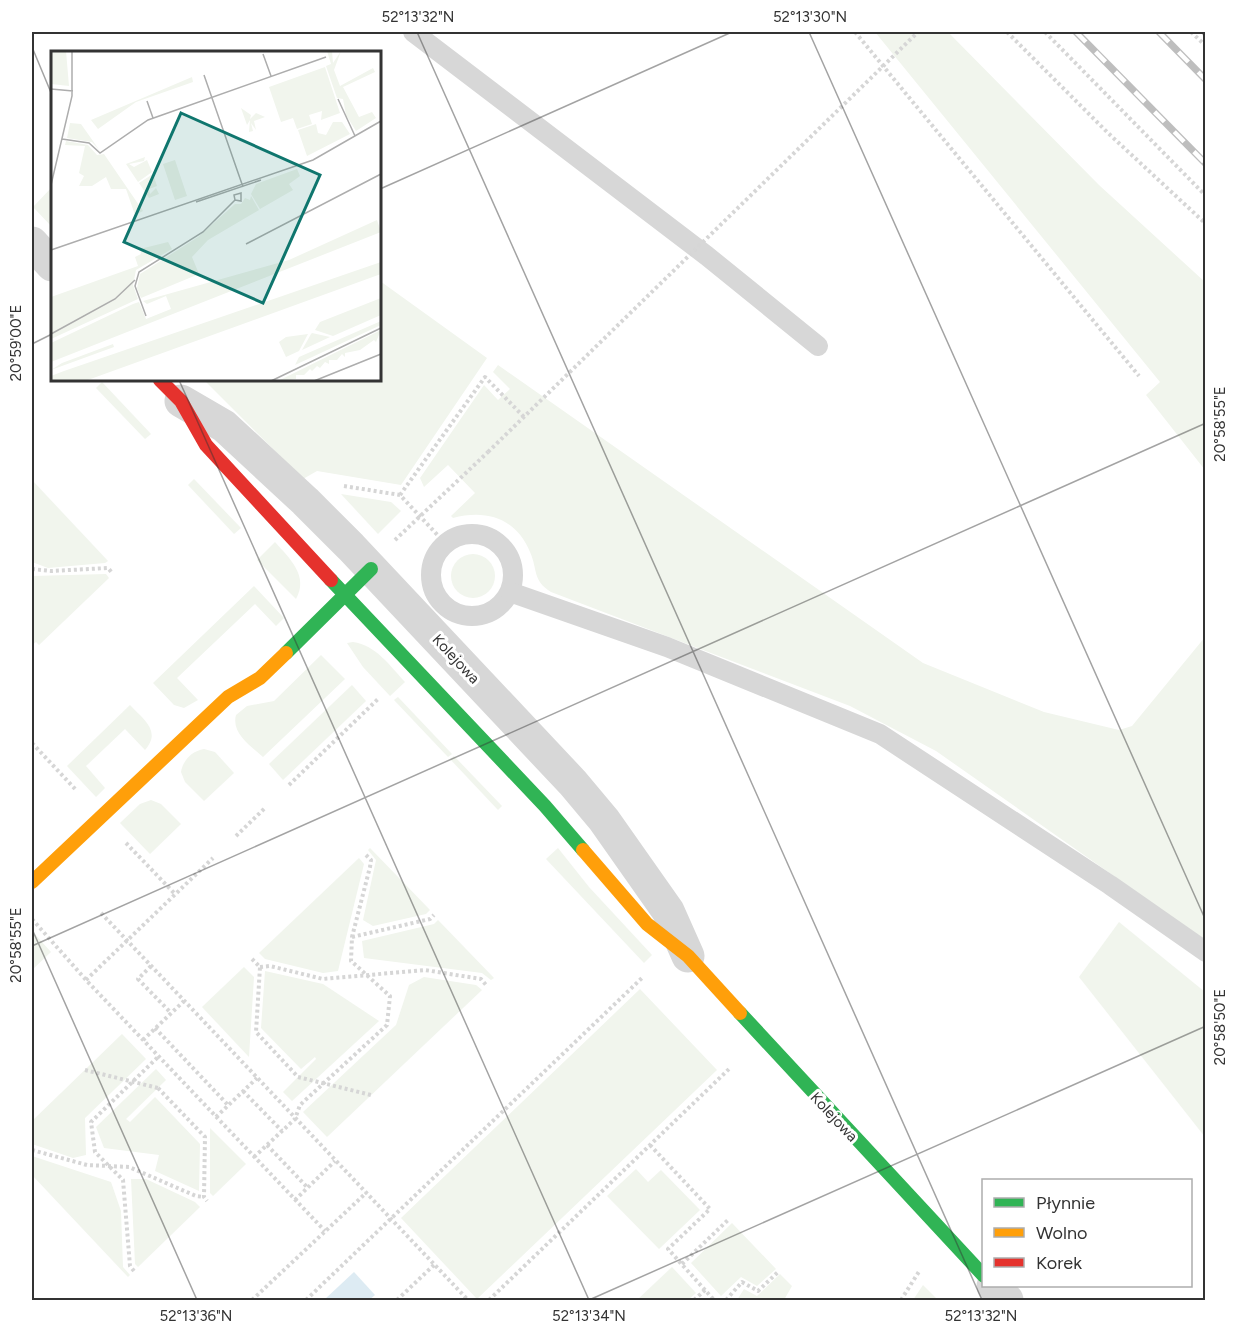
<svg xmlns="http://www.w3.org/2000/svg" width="1237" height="1332" font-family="Figtree,sans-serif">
<rect width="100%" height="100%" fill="#fff"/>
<g fill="#f1f5ed">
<polygon points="875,32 948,32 1099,185 1205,282 1205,470 1146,395 1160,382"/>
<polygon points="52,187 52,227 33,207"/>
<polygon points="380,281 487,358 401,485 317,471 303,479 204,380 380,380"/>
<path d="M498,365L923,663L1044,712L1119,730L1132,726L1205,637V940L936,751L850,706L551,592C532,580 538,570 530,552C516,518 486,509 453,518L451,516L475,493L448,465L424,487L420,478L484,385L498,400L510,389L493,372Z"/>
<polygon points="102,382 151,434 145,439 96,388"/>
<polygon points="194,479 241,528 234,534 188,485"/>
<polygon points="32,480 108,561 105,563 48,568 32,562"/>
<polygon points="341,494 391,502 401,511 378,534"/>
<path d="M275,542C290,559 309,576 296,599L257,560Z"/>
<circle cx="473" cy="576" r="22"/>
<polygon points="106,574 109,578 39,645 36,642 32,645 32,576"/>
<polygon points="254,586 284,618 276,626 255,604 177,678 198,700 184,708 174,705 153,683"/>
<path d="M353,642C376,645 390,666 405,682L390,696L363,667L347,643Z"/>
<path d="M321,655L345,679L263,757C251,746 231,733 236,715L247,706L274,701Z"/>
<polygon points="352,685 366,701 283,780 269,764"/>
<polygon points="398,697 452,754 448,757 394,700"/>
<path d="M130,705C143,719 162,731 145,750L125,729L86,766L105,788L96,797L67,766Z"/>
<path d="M204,749L215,752L234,773L204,801L185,782L181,772C183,760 192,751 204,749Z"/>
<polygon points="454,756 502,806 498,810 450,759"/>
<polygon points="151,800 161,804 181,824 150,854 120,823 140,804"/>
<polygon points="370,848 430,910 426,914 373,926 363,920 376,860 368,850"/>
<polygon points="558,848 589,887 652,955 644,963 546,859"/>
<polygon points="359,858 364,864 338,971 323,973 265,959 259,953"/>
<polygon points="438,920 494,978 491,980 482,973 364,958 362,941 434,924"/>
<polygon points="1119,922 1205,992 1205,1137 1079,977"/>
<polygon points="32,931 51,952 32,970"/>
<polygon points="244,967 254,977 249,1057 202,1007"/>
<polygon points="265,971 323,984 379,1021 292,1101 283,1092 316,1059 315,1057 301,1069 261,1028"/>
<polygon points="424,977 476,985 482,990 327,1137 303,1112 396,1025 409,985"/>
<polygon points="640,989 717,1070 477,1299 401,1218"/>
<polygon points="122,1034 146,1059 85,1118 86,1155 73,1158 32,1144 32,1121"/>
<polygon points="156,1069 166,1080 126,1119 130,1122 155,1097 200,1144 199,1191 155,1171 159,1155 104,1148 96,1127"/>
<polygon points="210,1128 246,1164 213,1196 210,1193"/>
<polygon points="32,1156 111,1182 121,1211 123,1267 130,1275 128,1277 32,1175"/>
<polygon points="636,1169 648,1182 661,1170 700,1210 659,1249 607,1196"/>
<polygon points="131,1179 146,1179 195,1202 200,1207 138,1267 135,1264"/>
<polygon points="732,1223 776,1269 757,1286 741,1277 721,1296 691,1263"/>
<polygon points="672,1267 696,1293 688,1300 637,1300"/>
<polygon points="780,1274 792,1286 784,1300 737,1300 744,1289 757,1296"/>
<polygon points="923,1285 938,1300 913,1300"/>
</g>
<polygon fill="#ddebf3" points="354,1272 375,1295 369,1300 324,1300"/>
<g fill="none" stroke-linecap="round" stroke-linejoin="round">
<g stroke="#d6d6d6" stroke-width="4" stroke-dasharray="3 3" stroke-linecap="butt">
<polyline points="855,32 1139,376"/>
<polyline points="1007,32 1108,133 1206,224"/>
<polyline points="1045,32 1206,196"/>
<polyline points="1191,32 1206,46"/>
<polyline points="344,486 400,495 445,543"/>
<polyline points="400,495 485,377 524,417"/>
<polyline points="395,540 488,452"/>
<polyline points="32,569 51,571 108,568 113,574"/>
<polyline points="32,743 77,791"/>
<polyline points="289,785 378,699"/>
<polyline points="236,836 266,807"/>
<polyline points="126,843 175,894"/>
<polyline points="101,913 468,1300"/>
<polyline points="32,919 86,980 325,1231"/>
<polyline points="352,937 430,919 434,915"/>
<polyline points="252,959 260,967 256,1032 298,1077"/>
<polyline points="151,966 138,979 171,1013"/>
<polyline points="260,967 270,966 323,979 425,970 481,979 486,985"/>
<polyline points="86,980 213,858"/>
<polyline points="155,1028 228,1105"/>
<polyline points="143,1040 184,1001"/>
<polyline points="158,1088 205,1137 204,1197 207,1201"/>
<polyline points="243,1091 282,1131"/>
<polyline points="216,1117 257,1078"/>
<polyline points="267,1145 307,1187"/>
<polyline points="650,1145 710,1209 668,1249 714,1300"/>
<polyline points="32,1150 87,1165 129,1167 196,1196 204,1197"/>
<polyline points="254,1157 295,1119 300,1105 387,1025 390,996 351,961 352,937 370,867 371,860 364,853"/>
<polyline points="295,1200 335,1161"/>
<polyline points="682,1264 729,1219"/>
<polyline points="134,1271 130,1266 123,1180 95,1152 91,1122 158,1057"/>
<polyline points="252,1300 366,1193"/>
<polyline points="306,1300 643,977"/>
<polyline points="397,1300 434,1265"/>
<polyline points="489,1300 729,1069"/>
<polyline points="694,1300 705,1290"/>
<polyline points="726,1300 742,1282 758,1291 778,1272"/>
<polyline points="901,1300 920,1270"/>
</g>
<g stroke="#d7d7d7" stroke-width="20">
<polyline points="413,32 707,256 818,346"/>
<circle cx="472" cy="575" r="41"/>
<polyline points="510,592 667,647 880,734 1110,885 1206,952"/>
</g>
<g stroke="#d7d7d7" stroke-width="33">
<polyline points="32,243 52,265"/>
<polyline points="181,401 224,426 305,501 351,547 573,783 604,820 668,911 688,956"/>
<polyline points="993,1286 1007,1300"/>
</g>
<g stroke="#30b455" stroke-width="14">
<polyline points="331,580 545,806 583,850"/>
<polyline points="286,653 371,569"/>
<polyline points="740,1013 984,1276"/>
</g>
<g stroke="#ff9f0a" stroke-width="14">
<polyline points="583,850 647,924 688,956 740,1013"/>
<polyline points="32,882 228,697 260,678 286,653"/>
</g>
<polyline stroke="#e5322d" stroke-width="14" points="160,380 181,401 206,445 331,580"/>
<g stroke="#bebebe" stroke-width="7">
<g id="rail">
<polyline points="1076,32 1206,164"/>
<polyline points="1159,32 1206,80"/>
</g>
</g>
<use href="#rail" stroke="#fff" stroke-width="4.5" stroke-dasharray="14" stroke-linecap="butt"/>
<g stroke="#d6d6d6" stroke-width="4" stroke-dasharray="3 3" stroke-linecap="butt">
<polyline points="488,452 918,32"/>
<polyline points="85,1070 158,1088"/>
<polyline points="298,1077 371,1095"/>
</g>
</g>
<path fill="none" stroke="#333" stroke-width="1.5" stroke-opacity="0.45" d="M417,32L982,1300M809,32L1206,921M1202,32L1206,40M32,47L52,95M380,189L732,32M32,344L52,334M179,380L589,1300M32,929L197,1300M32,946L1206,423M589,1300L1206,1026"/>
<g text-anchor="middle" stroke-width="6" stroke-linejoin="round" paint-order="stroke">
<g font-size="15" fill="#333" stroke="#fff">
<text transform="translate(456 659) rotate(47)" y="5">Kolejowa</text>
<text transform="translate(834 1117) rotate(47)" y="5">Kolejowa</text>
</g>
</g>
<g transform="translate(51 51)">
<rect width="330" height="330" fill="#fff"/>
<path d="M0,0H15L18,35L0,33ZM276,0H281L282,12L290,0L283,19L289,35L322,17L324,21L292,36L308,66L321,61L325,67L305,80L295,64L292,48L286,47L275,15L280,13ZM274,16L289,62L270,69L271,60L258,64L261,73L246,78L242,67L230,71L218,36ZM141,26L142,31L85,51L47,78L40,69ZM190,57L200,64L199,68L205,62L214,66L203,70L205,79L200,72L202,80L198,81L199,69L196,74ZM282,71H291L299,83L256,105L247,79L265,73L267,82L275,84ZM19,72L30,73L49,100L41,91L16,87ZM15,90L37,94L46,104L53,103L92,160L84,164L75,138H60L55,126L41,135H28L33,125L28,122L34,95L14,94ZM94,106L93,110L78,113L83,116L96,109L101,121L87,131L75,113ZM124,109L136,145L124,149L112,113ZM246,118L249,125L238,133L242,139L209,158L200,143L205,133ZM102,123L106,135L98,138L99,143L105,137L108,143L98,147L88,132ZM200,145L208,159L157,189L141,206L148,223L90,247L86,237L89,223L147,186L184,153H190L194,147L199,149ZM326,169L330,181L0,311V292L82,253L88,251L95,268L120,258L115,245L96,253L92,250L238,209ZM117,191L121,198L85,219L82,234L87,248L0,288V246L87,215L84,206L90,203L89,198ZM330,211V223L34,330H0V325L13,320ZM330,247V264L282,285L264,279L269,271ZM330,270V274L244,314L248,306ZM330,279L325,291L323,289L309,299L294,302V306L291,303L286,309H278V313L274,311L269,317L266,315L261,320L259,318L253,324H245V328L227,330ZM261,282L279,286L251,299L260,283ZM257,283L248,300L235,306L228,291L235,286ZM62,293L63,296L0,319L11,312Z" fill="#f1f5ed"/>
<path fill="none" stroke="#adadad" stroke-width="1.5" d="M212,3L220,25M153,24L192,136M0,38L22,40M287,48L304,85M96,50L102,67M11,88L38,92L49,102L97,69L275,6M0,134L21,45V0M145,151L210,129M195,193L330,123M0,199L262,109L330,70M95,265L84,235L88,221L152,181L184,149L183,144L190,142V150L184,149M0,283L64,248L84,229M220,330L330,277M263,330L330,303"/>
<path fill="#0f766e" fill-opacity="0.15" stroke="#0f766e" stroke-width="3" d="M130,62L269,124L212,252L73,191Z"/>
<rect width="330" height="330" fill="none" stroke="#333" stroke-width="3"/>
</g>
<rect width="1237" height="1332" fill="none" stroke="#ffffff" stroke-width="66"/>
<rect x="982" y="1179" width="210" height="108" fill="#ffffff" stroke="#adadad" stroke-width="1.5"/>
<rect x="994" y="1198" width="30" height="9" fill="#30b455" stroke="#adadad" stroke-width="1.5"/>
<text x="1036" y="1209" font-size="18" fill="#333333">Płynnie</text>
<rect x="994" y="1228" width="30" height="9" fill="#ff9f0a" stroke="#adadad" stroke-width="1.5"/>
<text x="1036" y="1239" font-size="18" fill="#333333">Wolno</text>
<rect x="994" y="1258" width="30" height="9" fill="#e5322d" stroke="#adadad" stroke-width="1.5"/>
<text x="1036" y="1269" font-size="18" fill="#333333">Korek</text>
<rect x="33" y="33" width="1171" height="1266" fill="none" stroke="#333" stroke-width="2"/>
<g font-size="15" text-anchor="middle" fill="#333">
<text x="418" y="22">52°13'32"N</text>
<text x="810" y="22">52°13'30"N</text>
<text transform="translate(16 343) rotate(-90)" y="5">20°59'00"E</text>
<text transform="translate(1220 424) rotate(-90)" y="5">20°58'55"E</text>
<text transform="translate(16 945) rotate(-90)" y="5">20°58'55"E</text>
<text transform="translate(1220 1027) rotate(-90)" y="5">20°58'50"E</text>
<text x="196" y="1321">52°13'36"N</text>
<text x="589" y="1321">52°13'34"N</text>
<text x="981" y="1321">52°13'32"N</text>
</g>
</svg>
